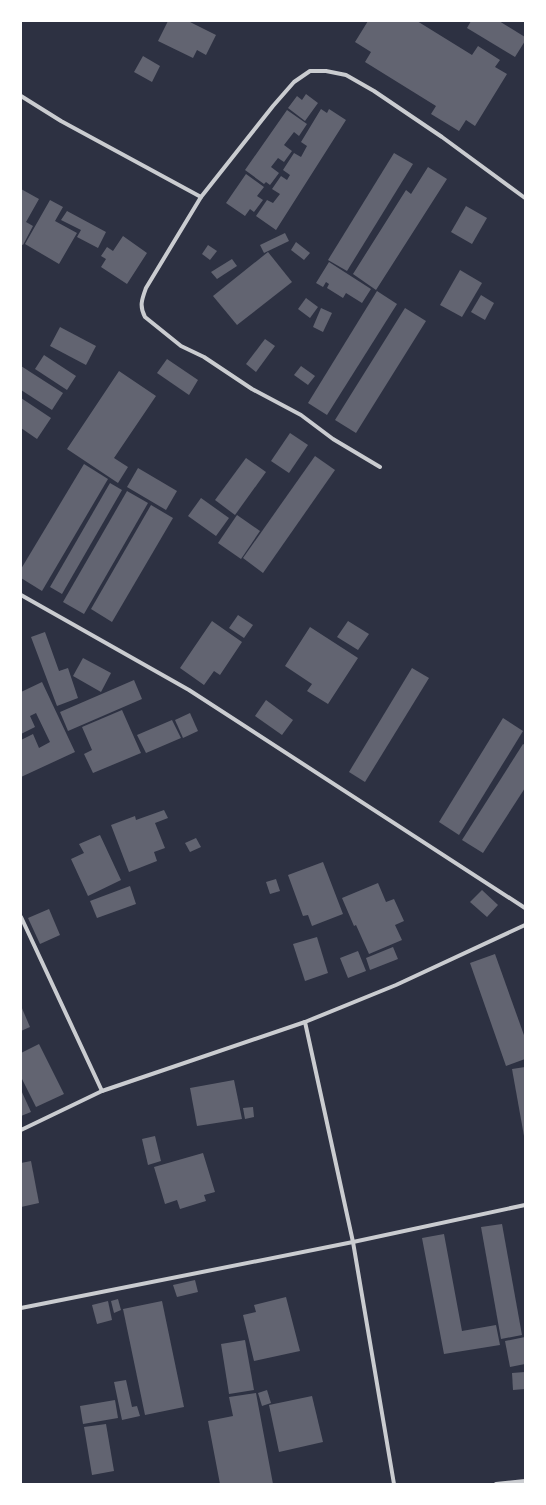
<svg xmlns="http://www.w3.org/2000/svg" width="546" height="1505" font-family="Karla,sans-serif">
<rect width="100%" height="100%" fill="#2d3142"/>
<g fill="#626471">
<polygon points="168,21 188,21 216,35 206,55 197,50 193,58 158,41"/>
<polygon points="368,21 417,21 472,55 478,46 500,60 495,67 507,74 475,126 466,120 459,131 431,114 436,106 365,62 371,52 355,42"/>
<polygon points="471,21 499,21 525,37 525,41 515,57 467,28"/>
<polygon points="143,56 160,66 152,82 134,72"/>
<polygon points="306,94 318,103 305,121 288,108 297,96 302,100"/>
<polygon points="321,109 327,113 329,109 346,120 276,230 256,216 267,200 273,203 280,194 272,189 281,176 287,180 290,175 283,170 294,153 301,157 307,146 301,142"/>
<polygon points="287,110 307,124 299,136 294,132 284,145 292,151 284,162 278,158 271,167 279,173 270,185 266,182 264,184 245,170"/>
<polygon points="394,153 413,164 347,271 328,260"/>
<polygon points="428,167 447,179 376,290 353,274 406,190 411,194"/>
<polygon points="246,174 264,187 257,196 263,200 254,212 250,209 245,216 226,203"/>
<polygon points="21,189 39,199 26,222 33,226 23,245 21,244"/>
<polygon points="50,200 63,207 55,221 77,233 59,264 25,244"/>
<polygon points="466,206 487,218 472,244 451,232"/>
<polygon points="67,211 106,232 98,248 77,237 81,230 61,220"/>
<polygon points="285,233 289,241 264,253 260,245"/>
<polygon points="123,236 147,253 127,284 101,267 106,259 101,256 107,247 113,251"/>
<polygon points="296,242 310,253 304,260 291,250"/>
<polygon points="208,245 217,251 210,260 202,254"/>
<polygon points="268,252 292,282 237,325 213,296"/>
<polygon points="232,259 237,266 217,279 211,272"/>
<polygon points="329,262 371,289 362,303 346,293 343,298 327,288 329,284 326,282 323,287 316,283"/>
<polygon points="460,270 482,283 462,317 440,305"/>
<polygon points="377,291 397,304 327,415 308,403"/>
<polygon points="481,295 494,303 485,320 471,312"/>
<polygon points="306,298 318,307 310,318 298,309"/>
<polygon points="321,308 332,313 323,332 313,327"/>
<polygon points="405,308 426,321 356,433 335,420"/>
<polygon points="60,327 96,346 86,365 50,346"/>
<polygon points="265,339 275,346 256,372 246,364"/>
<polygon points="44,355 76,376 67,390 35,369"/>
<polygon points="167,359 198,380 189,395 157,373"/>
<polygon points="21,366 63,393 52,410 21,390"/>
<polygon points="301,366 315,376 308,385 294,375"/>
<polygon points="119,371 156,396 114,458 128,467 118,483 67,449"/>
<polygon points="21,398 51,418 37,439 21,428"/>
<polygon points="290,433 308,445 289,473 271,461"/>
<polygon points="315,456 335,470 263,573 243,558"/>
<polygon points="246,458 266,472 235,515 215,500"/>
<polygon points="84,464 108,479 42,591 21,578 21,569"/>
<polygon points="138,468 177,491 166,510 127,487"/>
<polygon points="110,483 122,490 62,594 50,587"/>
<polygon points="127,491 148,503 84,614 63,602"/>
<polygon points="201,498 229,518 216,536 188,516"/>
<polygon points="151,505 173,518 112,622 91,609"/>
<polygon points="237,515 260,531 241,559 218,543"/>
<polygon points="238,615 253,625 244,638 229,628"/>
<polygon points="212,621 242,642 220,675 214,671 204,685 180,668"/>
<polygon points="348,621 369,634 358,650 337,637"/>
<polygon points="310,627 358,658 328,704 307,691 312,684 285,666"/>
<polygon points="45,632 59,671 68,668 78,698 57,706 31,637"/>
<polygon points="83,658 111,673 101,692 73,676"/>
<polygon points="412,668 429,678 365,782 349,772"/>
<polygon points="134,680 142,699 68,731 60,712"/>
<polygon points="42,682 75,752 21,777 21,740 33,734 39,748 50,742 36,713 30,716 35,727 21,734 21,692"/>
<polygon points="266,700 293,720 282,735 255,716"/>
<polygon points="122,710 141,753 93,773 84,754 92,750 82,727"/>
<polygon points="190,713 198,731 183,738 175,720"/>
<polygon points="503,718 523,731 459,835 439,822"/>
<polygon points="172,720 181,738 146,753 137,735"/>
<polygon points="523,744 525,745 525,788 483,853 462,840"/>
<polygon points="164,810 168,818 155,823 165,848 154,852 157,861 129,872 111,825 135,816 136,820"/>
<polygon points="100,835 121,880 88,896 71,859 84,853 79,844"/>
<polygon points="196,838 201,847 190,852 185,843"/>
<polygon points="323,862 343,914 312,926 308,915 303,916 288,875"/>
<polygon points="276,879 280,891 270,894 266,882"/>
<polygon points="378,883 386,902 394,899 404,921 395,925 402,940 369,954 356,925 354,926 342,898"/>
<polygon points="130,886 136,904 97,918 90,901"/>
<polygon points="482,890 498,905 487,917 470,902"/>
<polygon points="49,909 60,935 40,944 28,918"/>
<polygon points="317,937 328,973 305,981 293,944"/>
<polygon points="393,947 398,959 370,970 366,958"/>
<polygon points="358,951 366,971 348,978 340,958"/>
<polygon points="495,954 525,1038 525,1059 506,1066 470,963"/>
<polygon points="21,1006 30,1027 21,1031"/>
<polygon points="39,1044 64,1094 36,1107 21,1077 21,1053"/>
<polygon points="525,1067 525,1136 524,1136 512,1069"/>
<polygon points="234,1080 242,1119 197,1126 190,1088"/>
<polygon points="21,1090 31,1112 21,1116"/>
<polygon points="253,1107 254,1117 245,1119 243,1108"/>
<polygon points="155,1136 161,1161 148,1165 142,1139"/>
<polygon points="203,1153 215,1192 204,1195 206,1201 180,1209 177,1200 165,1204 154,1167"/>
<polygon points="31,1161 39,1203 21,1207 21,1163"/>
<polygon points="502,1224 522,1335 501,1339 481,1227"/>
<polygon points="444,1234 462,1331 496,1325 500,1345 444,1354 422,1238"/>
<polygon points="195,1280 198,1292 177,1297 173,1285"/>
<polygon points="286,1297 300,1351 254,1361 243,1315 256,1312 254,1305"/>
<polygon points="118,1299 121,1310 114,1313 111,1301"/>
<polygon points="108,1301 112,1320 97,1324 92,1305"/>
<polygon points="162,1301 184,1407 145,1415 123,1309"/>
<polygon points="525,1337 525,1364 510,1367 505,1341"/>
<polygon points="245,1340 254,1390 229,1394 221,1344"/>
<polygon points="525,1372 525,1389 513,1390 512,1373"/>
<polygon points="126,1380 132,1407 137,1406 140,1416 122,1420 114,1382"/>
<polygon points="267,1390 271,1403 262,1406 258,1393"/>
<polygon points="256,1393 273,1484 220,1484 208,1421 233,1416 229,1397"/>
<polygon points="312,1396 323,1442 279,1452 269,1405"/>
<polygon points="115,1400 118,1418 83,1424 80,1406"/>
<polygon points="106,1424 114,1471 92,1475 84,1427"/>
</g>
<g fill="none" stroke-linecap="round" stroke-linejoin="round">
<g stroke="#caccd0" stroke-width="4">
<polyline points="21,96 61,121 201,197"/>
<path d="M380,467L333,439L301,415L252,389L204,357L181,346L145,317C139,306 142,299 146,288L201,197L273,106L294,82L310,71H326L346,75L374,91L442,137L525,198"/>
<polyline points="21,595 189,690 525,908"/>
<polyline points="21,917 102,1091"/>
<polyline points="305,1022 353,1242 394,1484"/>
<polyline points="21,1130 102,1091 305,1022 396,985 525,925"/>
<polyline points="21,1308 353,1242 525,1205"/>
<polyline points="496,1484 525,1481"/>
</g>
</g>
<rect width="546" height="1505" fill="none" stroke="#ffffff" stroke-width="44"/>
</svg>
